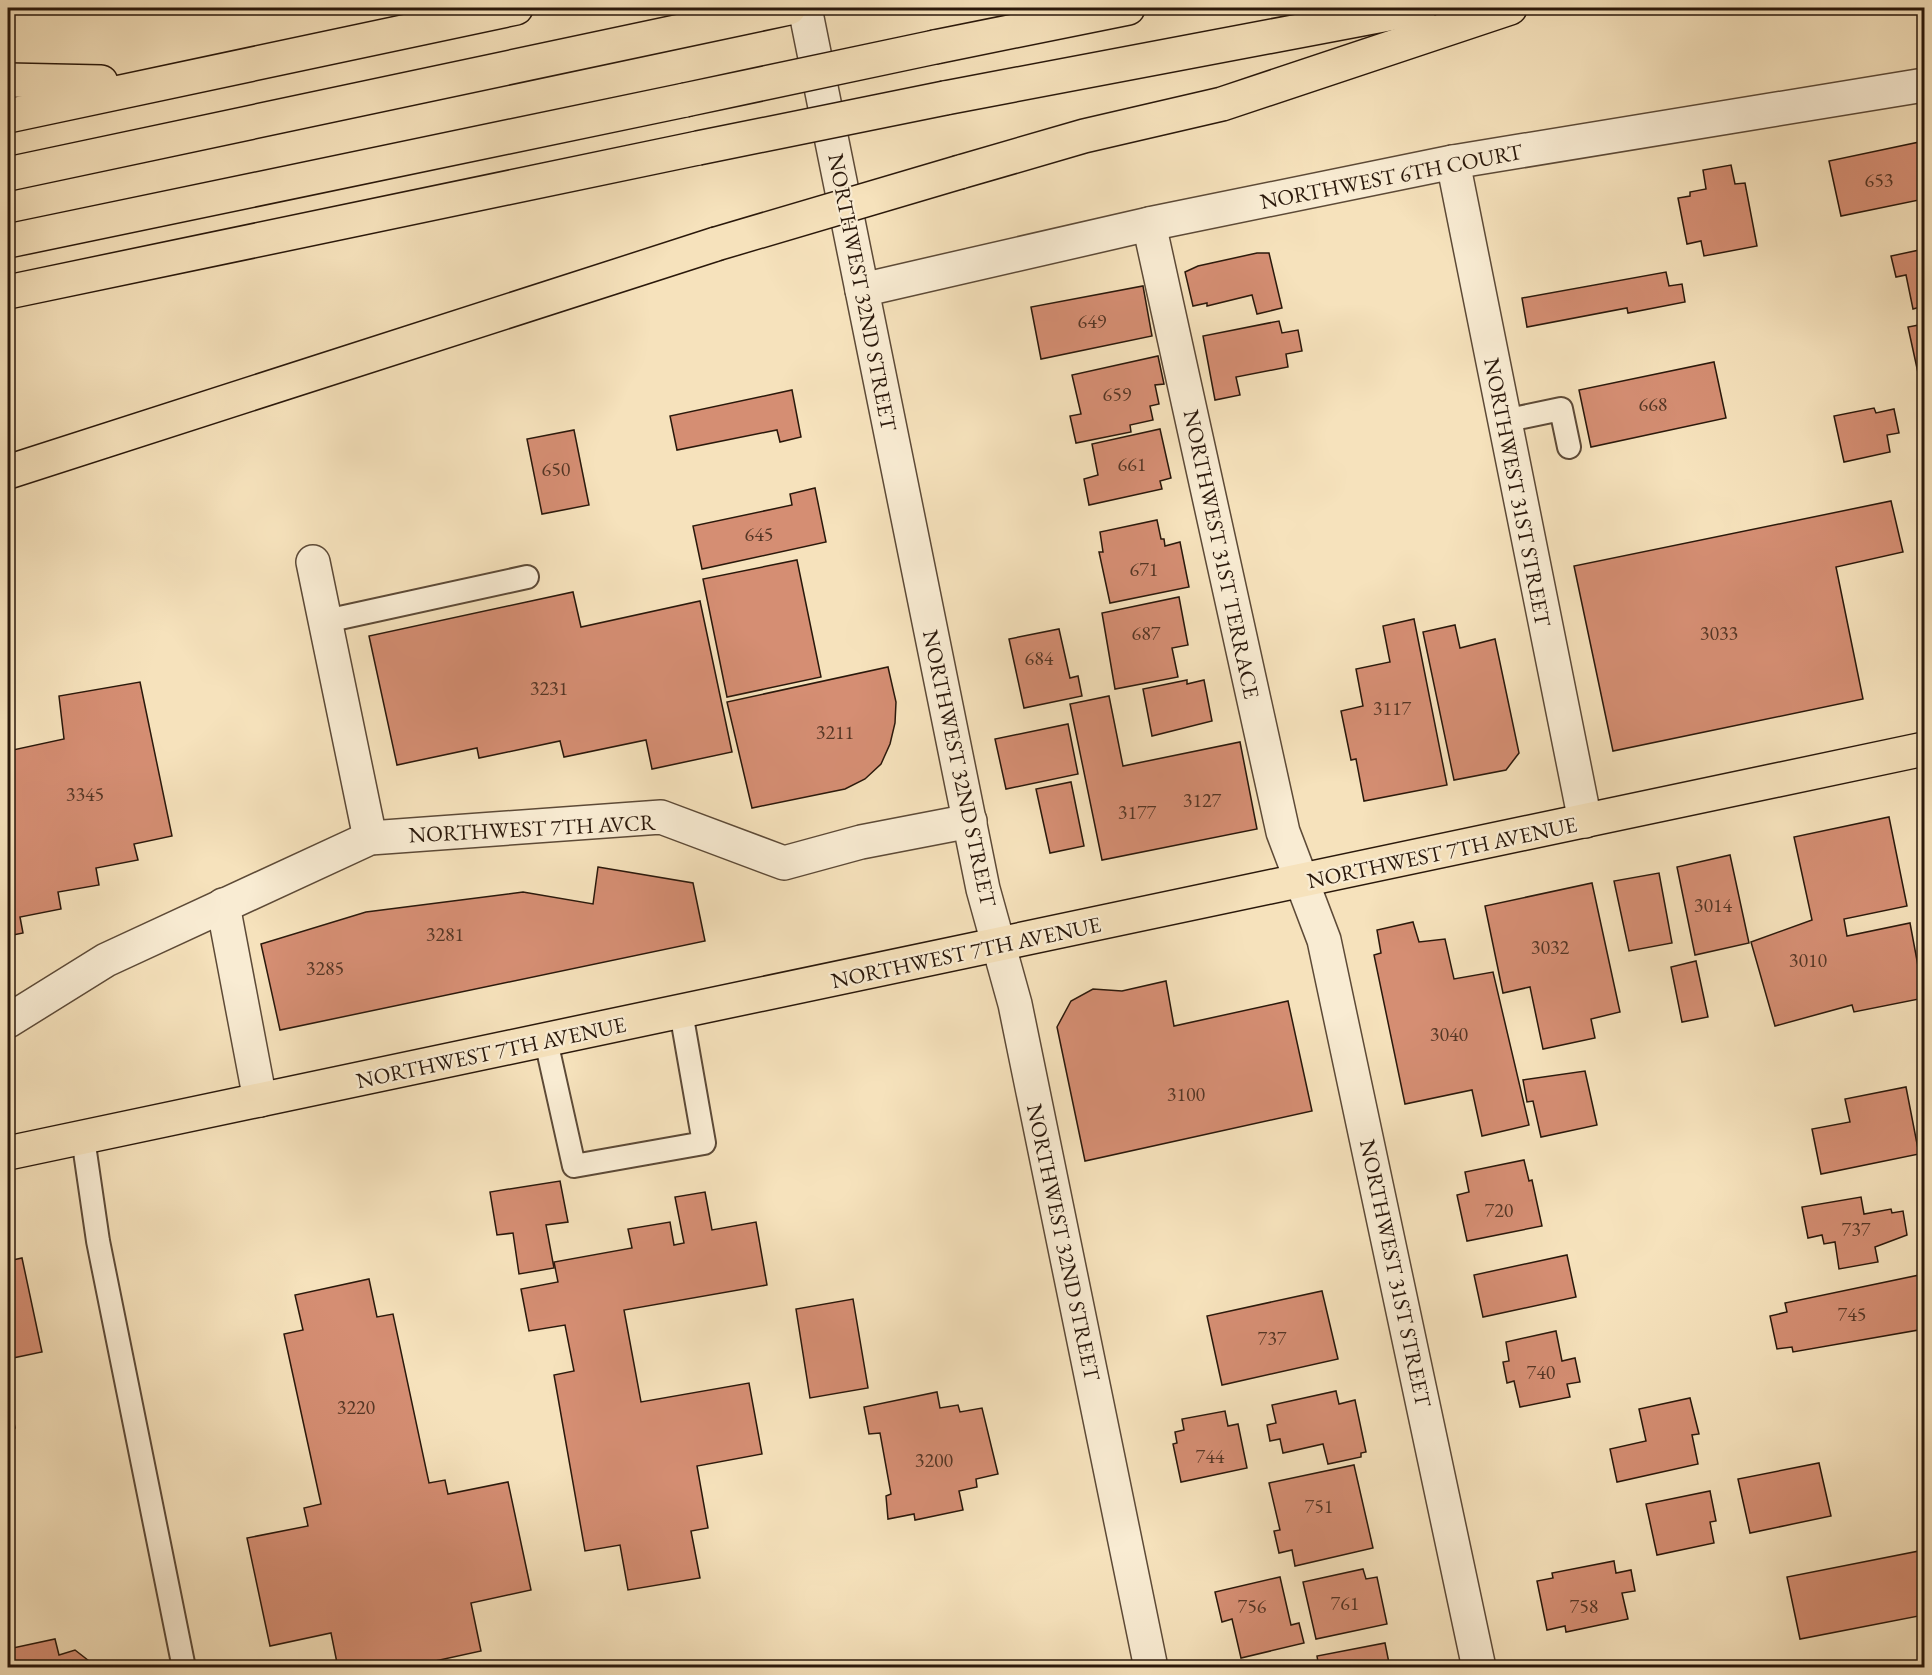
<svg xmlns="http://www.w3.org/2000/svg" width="1932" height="1675" font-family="'EB Garamond',serif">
<rect width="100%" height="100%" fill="#f6e2bc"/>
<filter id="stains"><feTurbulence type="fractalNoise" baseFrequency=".00333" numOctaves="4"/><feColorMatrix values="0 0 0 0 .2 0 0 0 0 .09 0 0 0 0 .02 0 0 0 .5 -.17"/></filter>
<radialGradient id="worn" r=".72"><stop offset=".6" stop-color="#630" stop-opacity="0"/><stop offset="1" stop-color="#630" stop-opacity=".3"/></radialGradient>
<g fill="#d58e73" stroke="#2a180b" stroke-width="1.5">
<polygon points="1924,141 1924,199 1841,216 1829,161"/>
<polygon points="1731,165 1735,184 1745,183 1757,246 1704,256 1701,241 1687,244 1678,198 1690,196 1690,192 1706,189 1703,170"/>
<polygon points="1924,249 1924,306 1913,309 1906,275 1896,277 1891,256"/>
<polygon points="1257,253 1269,253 1282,308 1257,314 1252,295 1207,306 1207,303 1193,306 1185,272 1198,266"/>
<polygon points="1666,272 1669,286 1682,284 1685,302 1628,313 1627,308 1527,327 1522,298"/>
<polygon points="1143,286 1152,336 1041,359 1031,307"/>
<polygon points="1279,321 1282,333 1298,330 1302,351 1286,354 1288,367 1236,377 1240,395 1215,400 1203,336"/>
<polygon points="1924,324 1924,382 1920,382 1908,327"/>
<polygon points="1158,356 1164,384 1155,385 1159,404 1150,406 1153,420 1130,425 1131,432 1076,443 1070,416 1081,414 1072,375"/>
<polygon points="1714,362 1726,418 1591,447 1579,390"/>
<polygon points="792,390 801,437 780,442 777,430 677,450 670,416"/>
<polygon points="1874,408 1876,413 1894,409 1899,433 1887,435 1890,452 1844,462 1834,416"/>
<polygon points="1160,429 1171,478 1160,481 1162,489 1089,505 1084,479 1098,475 1092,444"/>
<polygon points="574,430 589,505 542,514 527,439"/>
<polygon points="815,488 826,542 702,569 693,526 792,505 790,494"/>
<polygon points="1891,501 1903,552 1836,567 1863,699 1613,751 1574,566"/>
<polygon points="1157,520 1161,539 1164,539 1165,546 1180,542 1189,587 1110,603 1099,552 1103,552 1100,532"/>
<polygon points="797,560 821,677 727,697 703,579"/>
<polygon points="573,592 581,627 700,601 732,752 652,769 646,740 564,757 560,741 479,758 477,748 397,765 369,636"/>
<polygon points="1179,597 1188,645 1172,648 1178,677 1115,689 1102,613"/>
<polygon points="1414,619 1447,785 1364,801 1356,759 1351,760 1341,711 1363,706 1356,669 1390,662 1383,626"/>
<polygon points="1455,625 1460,648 1495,639 1519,753 1506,770 1454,780 1423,632"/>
<polygon points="1059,629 1070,678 1078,676 1082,696 1024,708 1009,639"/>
<polygon points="888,667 896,702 895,723 890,744 881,764 865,779 845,789 752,808 727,702"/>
<polygon points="1187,680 1187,684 1204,680 1212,721 1152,736 1143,689"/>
<polygon points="140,682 172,836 134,844 138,860 96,868 99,885 58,892 61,909 20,917 23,933 8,936 8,751 64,739 59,696"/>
<polygon points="1109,696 1123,766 1240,742 1257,829 1102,860 1070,704"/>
<polygon points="1068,724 1078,774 1006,789 995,739"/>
<polygon points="1071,782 1084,846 1050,853 1036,789"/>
<polygon points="1889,817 1907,906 1844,919 1847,936 1910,923 1924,998 1854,1012 1852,1005 1775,1026 1751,942 1812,920 1794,837"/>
<polygon points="1730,855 1749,943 1695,955 1677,867"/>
<polygon points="598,867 693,883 705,941 280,1030 261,944 366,912 523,892 593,904"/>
<polygon points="1659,873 1672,943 1629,951 1614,881"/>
<polygon points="1592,883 1620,1012 1591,1019 1595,1038 1543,1049 1530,987 1503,993 1485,906"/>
<polygon points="1413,922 1419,942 1445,939 1454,979 1493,972 1529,1125 1482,1136 1472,1090 1405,1104 1374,955 1381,953 1377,930"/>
<polygon points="1696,961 1708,1017 1682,1022 1671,967"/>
<polygon points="1166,981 1174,1026 1288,1001 1312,1111 1085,1161 1057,1027 1071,1001 1093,989 1122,991"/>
<polygon points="1585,1071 1597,1125 1541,1137 1533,1101 1527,1102 1523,1080"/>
<polygon points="1906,1087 1919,1154 1821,1174 1812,1129 1850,1122 1845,1099"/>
<polygon points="1524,1160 1529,1181 1532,1180 1542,1226 1467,1241 1457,1195 1469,1192 1465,1172"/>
<polygon points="560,1181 568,1222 546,1225 554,1268 519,1274 513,1233 497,1235 490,1192"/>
<polygon points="705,1192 712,1230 756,1222 767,1285 624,1310 641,1402 749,1383 762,1454 697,1466 708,1528 691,1531 700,1578 628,1590 620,1545 585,1551 554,1375 574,1371 565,1325 529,1331 521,1289 558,1282 554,1262 632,1248 628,1229 670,1222 674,1245 684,1243 675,1197"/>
<polygon points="1861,1197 1864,1214 1891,1209 1892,1213 1903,1211 1907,1235 1875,1247 1878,1262 1839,1269 1835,1242 1824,1244 1822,1235 1808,1238 1802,1207"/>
<polygon points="1567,1255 1576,1297 1483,1317 1474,1275"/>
<polygon points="22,1258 42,1352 8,1359 8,1261"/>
<polygon points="1924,1274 1924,1329 1793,1352 1792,1347 1777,1349 1770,1316 1787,1312 1785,1303"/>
<polygon points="369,1279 377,1317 393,1314 429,1483 445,1480 448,1494 508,1482 531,1590 471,1603 481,1651 403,1668 338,1668 331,1633 270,1646 247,1538 308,1526 304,1508 321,1504 284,1334 303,1330 295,1295"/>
<polygon points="1322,1291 1338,1359 1222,1385 1207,1316"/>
<polygon points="853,1299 868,1388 810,1398 796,1309"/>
<polygon points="1556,1331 1562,1361 1575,1358 1580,1382 1567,1384 1570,1397 1520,1407 1514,1381 1507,1383 1503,1362 1509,1361 1506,1342"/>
<polygon points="1336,1391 1339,1404 1355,1400 1366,1452 1361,1453 1361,1457 1328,1464 1323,1444 1283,1453 1280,1439 1270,1441 1267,1425 1276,1423 1272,1405"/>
<polygon points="8,1392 15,1428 8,1430"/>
<polygon points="937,1392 940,1408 958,1405 960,1412 982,1408 998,1474 976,1479 977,1487 959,1491 963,1510 915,1520 914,1514 888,1519 886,1496 891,1494 880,1433 869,1434 864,1407"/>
<polygon points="1690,1398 1699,1434 1692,1435 1698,1464 1617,1482 1610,1449 1646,1441 1639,1409"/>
<polygon points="1225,1411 1228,1426 1238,1424 1247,1468 1181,1482 1173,1444 1177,1443 1175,1432 1184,1430 1182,1419"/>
<polygon points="1819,1463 1831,1516 1750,1533 1738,1479"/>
<polygon points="1354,1465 1373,1548 1295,1566 1292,1550 1279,1553 1274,1531 1280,1530 1269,1483"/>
<polygon points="1710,1491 1716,1521 1710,1522 1714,1543 1657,1555 1646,1504"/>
<polygon points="1924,1550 1924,1615 1800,1639 1787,1577"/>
<polygon points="1614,1561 1616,1573 1631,1570 1635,1591 1622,1593 1628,1619 1566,1632 1565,1626 1547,1630 1537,1581 1553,1578 1552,1573"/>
<polygon points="1363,1569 1366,1579 1377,1577 1387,1624 1316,1639 1303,1582"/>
<polygon points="1280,1577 1291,1625 1299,1623 1304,1643 1241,1658 1232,1619 1222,1622 1215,1592"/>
<polygon points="55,1639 59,1655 75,1650 98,1668 9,1668 8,1649"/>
<polygon points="1385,1643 1390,1668 1319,1668 1317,1656"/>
</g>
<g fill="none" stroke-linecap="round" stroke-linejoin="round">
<g stroke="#5d4a37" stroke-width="26">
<g id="lane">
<polyline points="1504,421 1561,409 1569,447"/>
<polyline points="326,621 527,577"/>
<polyline points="546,1041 574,1166 704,1143 681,1012"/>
<polyline points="83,1138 98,1241 184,1668"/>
</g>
</g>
<g stroke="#5d4a37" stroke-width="36">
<g id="street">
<polyline points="805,8 983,889 1015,1004 1151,1668"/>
<polyline points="1453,162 1585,821"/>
<polyline points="1149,224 1283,832 1324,940 1479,1668"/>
<polyline points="862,290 1149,224 1453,162 1924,85"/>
<polyline points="313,562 370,838"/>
<polyline points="223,905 260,1100"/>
<polyline points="8,1021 106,960 370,838 661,817 784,863 861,842 970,821"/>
</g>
</g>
<g stroke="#2a180b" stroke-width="36">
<polyline id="primary" points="8,1153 1924,749"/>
</g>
<g stroke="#2a180b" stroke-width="36">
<g id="highway">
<polyline points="935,47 1128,8"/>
<polyline points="8,80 101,82"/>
<polyline points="945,98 1420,8"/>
<polyline points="8,116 516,8"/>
<polyline points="960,172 1084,136 1222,104 1510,8"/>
<polyline points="8,174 789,8"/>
<polyline points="8,241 685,100"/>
<polyline points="8,292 698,148"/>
<polyline points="8,472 716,244"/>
</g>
</g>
<use href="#lane" stroke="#f9ecd3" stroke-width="22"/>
<use href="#street" stroke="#f9ecd3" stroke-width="33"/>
<use href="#primary" stroke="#f6e2bc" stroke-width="33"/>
<use href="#highway" stroke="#f6e2bc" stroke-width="33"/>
<g stroke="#2a180b" stroke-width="36" stroke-linecap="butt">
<g id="highway-bridge">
<polyline points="685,100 935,47"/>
<polyline points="698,148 945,98"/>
<polyline points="716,244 960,172"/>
</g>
</g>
<use href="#highway-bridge" stroke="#f6e2bc" stroke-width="33"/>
</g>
<g text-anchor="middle" stroke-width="4.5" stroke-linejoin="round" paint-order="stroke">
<g font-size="20" fill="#553625">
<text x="1879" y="187">653</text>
<text x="1092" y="328">649</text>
<text x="1117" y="401">659</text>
<text x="1653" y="411">668</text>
<text x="1132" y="471">661</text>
<text x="556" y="476">650</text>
<text x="759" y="541">645</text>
<text x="1144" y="576">671</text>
<text x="1146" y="640">687</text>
<text x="1719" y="640">3033</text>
<text x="1039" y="665">684</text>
<text x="549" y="695">3231</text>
<text x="1392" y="715">3117</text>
<text x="835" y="739">3211</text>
<text x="85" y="801">3345</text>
<text x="1202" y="807">3127</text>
<text x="1137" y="819">3177</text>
<text x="1713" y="912">3014</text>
<text x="445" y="941">3281</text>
<text x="1550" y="954">3032</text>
<text x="1808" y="967">3010</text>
<text x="325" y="975">3285</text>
<text x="1449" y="1041">3040</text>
<text x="1186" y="1101">3100</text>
<text x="1499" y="1217">720</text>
<text x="1856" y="1236">737</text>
<text x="1852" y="1321">745</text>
<text x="1272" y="1345">737</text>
<text x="1541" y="1379">740</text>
<text x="356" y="1414">3220</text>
<text x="1210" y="1463">744</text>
<text x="934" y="1467">3200</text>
<text x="1319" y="1513">751</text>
<text x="1345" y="1610">761</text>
<text x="1252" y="1613">756</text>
<text x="1584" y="1613">758</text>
</g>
<g font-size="22" fill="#2a180b" stroke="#f9ecd3">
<text transform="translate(1391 176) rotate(-11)" y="8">NORTHWEST 6TH COURT</text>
<text transform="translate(863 292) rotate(79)" y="8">NORTHWEST 32ND STREET</text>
<text transform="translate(1518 492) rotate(79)" y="8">NORTHWEST 31ST STREET</text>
<text transform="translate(1222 554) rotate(78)" y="8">NORTHWEST 31ST TERRACE</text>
<text transform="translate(960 768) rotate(78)" y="8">NORTHWEST 32ND STREET</text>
<text transform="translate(532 828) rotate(-3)" y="8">NORTHWEST 7TH AVCR</text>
<text transform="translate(1442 852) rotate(-12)" y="8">NORTHWEST 7TH AVENUE</text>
<text transform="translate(966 952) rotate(-12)" y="8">NORTHWEST 7TH AVENUE</text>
<text transform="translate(491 1052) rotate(-12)" y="8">NORTHWEST 7TH AVENUE</text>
<text transform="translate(1064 1242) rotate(78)" y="8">NORTHWEST 32ND STREET</text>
<text transform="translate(1396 1273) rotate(78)" y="8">NORTHWEST 31ST STREET</text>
</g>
</g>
<rect width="1932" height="1675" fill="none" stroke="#f6e2bc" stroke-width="30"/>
<rect x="9" y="9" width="1914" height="1657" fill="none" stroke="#2a180b" stroke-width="3"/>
<rect x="15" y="15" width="1902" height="1645" fill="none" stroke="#2a180b" stroke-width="1.5"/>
<rect width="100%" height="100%" filter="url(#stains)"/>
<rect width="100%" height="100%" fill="url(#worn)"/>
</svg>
